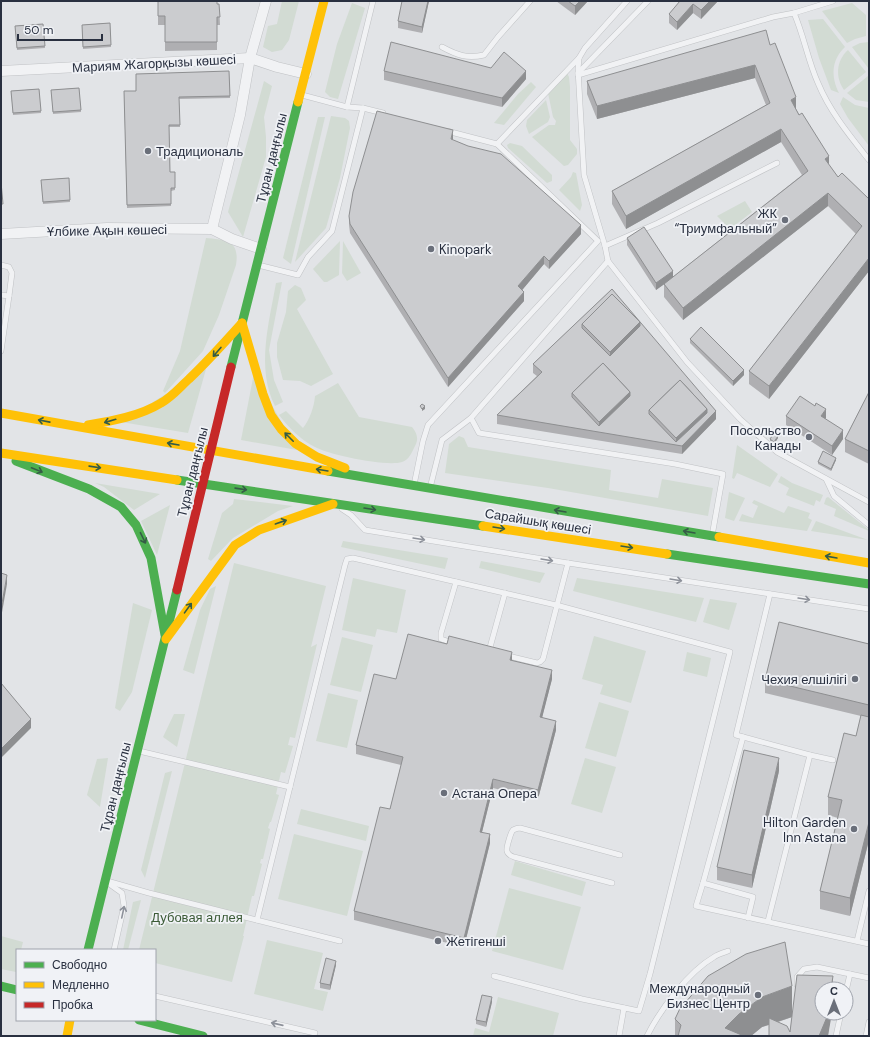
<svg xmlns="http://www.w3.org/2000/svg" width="870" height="1037" font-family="'DM Sans',sans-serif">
<rect width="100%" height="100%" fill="#e2e4e7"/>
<g fill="#d2dbd3">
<polygon points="282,1 299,1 289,40 282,50 272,52 263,47 268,26 277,24"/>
<polygon points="352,3 365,8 338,99 330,97 325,92 337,44"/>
<polygon points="852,3 866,15 866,36 855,39 847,43 822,11"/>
<path d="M823,19L845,47C831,60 831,77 839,93L831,90L819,58L808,20Z"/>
<polygon points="869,42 869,69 852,47 860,43"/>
<path d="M848,50L866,72L844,90C835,77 836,61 848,50Z"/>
<polygon points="567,73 569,77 570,87 570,140 577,149 577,154 568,165 564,166 532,137 549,125 555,125 556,121 553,117 548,93"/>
<polygon points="868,76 869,77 869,102 856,100 847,93"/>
<polygon points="264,81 272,86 264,117 266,137 266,157 243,237 228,212"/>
<polygon points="531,82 536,87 504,125 494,123 518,94"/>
<polygon points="843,97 855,105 869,108 869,146 848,118 840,104"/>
<polygon points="546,100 550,117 548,122 529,134 526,126 527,120"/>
<polygon points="331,116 345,118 349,121 350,128 340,178 326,228 295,262"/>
<polygon points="318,117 325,117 291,264 283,258"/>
<polygon points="510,143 522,146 552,175 552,181 547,183 508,148 507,145"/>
<polygon points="573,172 576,173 582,205 580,211 559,190 571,177"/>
<polygon points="745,201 752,212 730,229 717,216"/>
<path d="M206,238C226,240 240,240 236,265L219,315L203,351L165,393L163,391L180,351Z"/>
<polygon points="340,241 339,275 327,282 324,282 313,269"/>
<polygon points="343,241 361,273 347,281 342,273"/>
<path d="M282,282L269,350L274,380L283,402L275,406C256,368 269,323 276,283Z"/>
<polygon points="295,285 301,288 306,300 297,309 333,374 311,386 300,381 283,380 277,357 277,343 286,312 288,291"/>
<polygon points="206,369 188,433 121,422"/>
<polygon points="254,373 297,450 241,440"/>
<path d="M338,383L359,417L412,427C417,433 419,439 415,446C412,452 409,460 402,462C387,467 329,455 315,447C301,440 289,428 279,415L286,411L303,428C310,419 314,407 315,396L317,395Z"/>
<polygon points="459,436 464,438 468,447 611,470 609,490 658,498 662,479 713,488 708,516 548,488 445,473 449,444"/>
<polygon points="737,445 778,474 770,487 737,473 734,479 732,478"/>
<polygon points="781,476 792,483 823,495 820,502 816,500 814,506 786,495 789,488 778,482"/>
<polygon points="95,483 160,494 134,510 104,487"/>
<polygon points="729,492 745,498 734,521 725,518"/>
<polygon points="828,497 869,530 869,531 834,516 836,509 824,504 826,498"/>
<polygon points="234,499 293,506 278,511 233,538 211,561 208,559 222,513 233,504"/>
<polygon points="754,500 784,513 788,506 810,513 808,518 812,520 807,531 739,521 742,514 753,518 758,506 752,503"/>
<polygon points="170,505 157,555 141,521"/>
<polygon points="816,521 868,540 811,531"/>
<polygon points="343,541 448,558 445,569 341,547"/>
<polygon points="481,561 545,573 540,583 479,568"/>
<polygon points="234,563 326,586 311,647 317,644 295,738 290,737 288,745 293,746 285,773 281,772 276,794 279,795 271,822 270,822 268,828 270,829 263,859 261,859 260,863 262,864 254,896 252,896 243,936 244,936 232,982 155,963 155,950 139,950"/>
<polygon points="353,578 406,590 397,633 377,629 375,637 342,630"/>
<polygon points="577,578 704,598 696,622 573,591"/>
<polygon points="216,586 194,674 183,670 200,610 210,589"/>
<polygon points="710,599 737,603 729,630 703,622"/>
<polygon points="133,603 152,610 132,692 120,711 115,708"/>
<polygon points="594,636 646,651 631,703 600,694 603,685 582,679"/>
<polygon points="342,637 373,645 361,692 330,685"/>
<polygon points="687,652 711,658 707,677 683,671"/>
<polygon points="328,693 358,700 347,748 316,741"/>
<polygon points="599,702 629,711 616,757 585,748"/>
<polygon points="174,714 185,714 177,747 163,737"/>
<polygon points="108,758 100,807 87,795 97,759"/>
<polygon points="585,758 616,767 602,813 571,804"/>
<polygon points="172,771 145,878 141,870 165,773"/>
<polygon points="301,809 369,826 366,841 297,824"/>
<polygon points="294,834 363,851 347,916 278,899"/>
<polygon points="515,861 586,882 582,896 511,875"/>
<polygon points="509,888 581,907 563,970 492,951"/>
<polygon points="141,900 128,950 123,950 133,902"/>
<polygon points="1,936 23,942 21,950 17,950 16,972 1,969"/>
<polygon points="267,940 323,953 314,989 328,992 323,1011 254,994"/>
<polygon points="498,997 559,1013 553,1036 473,1036 475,1028 489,1032"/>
</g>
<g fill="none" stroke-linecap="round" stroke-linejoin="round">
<g stroke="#c0c2c5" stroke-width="6">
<g id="lane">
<polyline points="627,1 585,48 579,58 578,69 584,175 605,246 608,261 687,362 740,419 777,452 869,502"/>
<polyline points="794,13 833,1"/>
<path d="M442,47C457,55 467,59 484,55L498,37L530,1"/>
<polyline points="578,73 648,1"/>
<path d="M578,75L773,17L794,13C804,36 808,61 818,83C830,112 850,136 869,160"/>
<polyline points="302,95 347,107 373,1"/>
<polyline points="347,107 363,108 383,113"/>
<polyline points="497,144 579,58"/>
<polyline points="605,246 658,223 777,163"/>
<polyline points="1,265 9,267 12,273 9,296"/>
<polyline points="258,265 298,275 308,257 332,231 363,108"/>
<polyline points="1,295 9,296 1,351"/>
<polyline points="471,418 479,433 675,464 723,474 712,536"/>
<polyline points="826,479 834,496 869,525"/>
<polyline points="414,485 423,441 428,425 598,241 497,144 447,131"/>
<polyline points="430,488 442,440 471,418 608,261"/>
<polyline points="342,509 351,515 365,530 568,563 869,609"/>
<polyline points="770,594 736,735 810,755 833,760"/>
<polyline points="453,643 441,639 441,633 456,582"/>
<polyline points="489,651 505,593"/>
<polyline points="508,656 537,663 540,662 543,659 568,563"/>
<polyline points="743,737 703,883 753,897 748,918"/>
<polyline points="139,751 290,787"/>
<polyline points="107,881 149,893 340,941"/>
<polyline points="108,883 122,893 124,906 114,950"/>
<path d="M612,883L514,857C511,856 508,855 507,851C506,848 511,832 513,830C515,829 518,828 520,828L620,855"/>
<polyline points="703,883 696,906 869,944"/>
<polyline points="257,920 345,565 347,559 353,558 556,605 730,652 650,974 639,1011 582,999 494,976"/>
<polyline points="768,921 810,755"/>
<polyline points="857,941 869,891"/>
<polyline points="797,985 797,977 804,969 817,967 869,978"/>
<polyline points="846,991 850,974"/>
<polyline points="155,996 315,1033"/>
<polyline points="619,1036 624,1008"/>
<path d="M647,1036C660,1010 688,972 714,957C718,954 723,953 728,951"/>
<polyline points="836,1036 841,1013"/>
<polyline points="866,1036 869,1022"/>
</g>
</g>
<g stroke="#c0c2c5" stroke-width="11">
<g id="street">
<polyline points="1,71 250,58 277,67 306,74"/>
<polyline points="212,229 240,115 250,58 266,1"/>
<polyline points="1,234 107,228 212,229 232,239 261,249"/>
</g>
</g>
<use href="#lane" stroke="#f1f2f4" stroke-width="5"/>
<use href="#street" stroke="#f1f2f4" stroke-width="10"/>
<g stroke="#4caf50" stroke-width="9">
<polyline points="231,367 298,102"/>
<polyline points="16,461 89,489 121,507 136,525 151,558 165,635"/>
<polyline points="328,471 719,537"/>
<polyline points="177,480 483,526"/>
<polyline points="667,554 869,584"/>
<polyline points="88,950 177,590"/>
<polyline points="1,986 17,990"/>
<polyline points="139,1020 203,1036"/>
</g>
<g stroke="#ffc107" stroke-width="9">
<polyline points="298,102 324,1"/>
<polyline points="242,323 263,394 271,415 281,429 296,444 317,457 345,468"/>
<polyline points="1,413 328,471"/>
<path d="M88,425C112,421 140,416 161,403C172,397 180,387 189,379C208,361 225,342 242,323"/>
<polyline points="1,453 177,480"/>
<polyline points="483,526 667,554"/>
<polyline points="719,537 869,563"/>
<polyline points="166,639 235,545 259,530 333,504"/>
<polyline points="67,1036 70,1020"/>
</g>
<polyline stroke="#c62828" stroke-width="9" points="177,590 231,367"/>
</g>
<g fill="#afafb2" fill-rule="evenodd">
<polygon points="158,1 219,4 220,25 217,25 217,50 165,51 165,25 158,25"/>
<polygon points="429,1 422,33 398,28 398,21"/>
<polygon points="556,1 588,1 575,15"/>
<polygon points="677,1 718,1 701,19 693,13 677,30 669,23 669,14 679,3"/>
<polygon points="110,23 111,47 83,49 82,25"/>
<polygon points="43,24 45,48 17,50 15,26"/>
<polygon points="770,45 796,109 829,165 838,177 869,199 869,271 769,399 749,384 749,371 856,234 828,206 683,320 664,297 664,284 656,290 627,245 627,238 673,277 802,175 781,142 626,229 612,204 612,191 766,105 755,78 597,119 587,94 587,81"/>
<polygon points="491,68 526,79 502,107 384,80 384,71"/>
<polygon points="229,71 230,98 179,99 180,127 169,127 170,172 175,172 175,190 171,191 171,206 127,208 124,91 136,91"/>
<polygon points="79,88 81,112 53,114 51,90"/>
<polygon points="39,89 41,113 13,115 11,91"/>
<polygon points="453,139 453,140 581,234 549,269 544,264 522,290 524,301 448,387 350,233 349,225 349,216"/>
<polygon points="69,178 70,202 43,204 41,180"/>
<polygon points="612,289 716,419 682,454 497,424 497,415 537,376 533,373 533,364"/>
<polygon points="690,339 744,375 733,386 690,343"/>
<polygon points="869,392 869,464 845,452 845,439"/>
<polygon points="786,416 826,418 825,418 843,439 832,455 786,425"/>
<polygon points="778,438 774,444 770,441 770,439"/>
<polygon points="836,460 831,471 818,464 818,462"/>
<polygon points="869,644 869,840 850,916 820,909 820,891 838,818 828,815 828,797 856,736 861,716 765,693 765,680"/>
<polygon points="512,660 552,679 542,717 556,730 538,799 493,788 482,832 490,843 464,947 354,920 354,911 390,809 401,765 356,754 356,745 396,679"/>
<polygon points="779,771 752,888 717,880 717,867"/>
<polygon points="336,965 330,990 320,988 320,983"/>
<path d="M833,989L828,1036H769V1025L762,1027L751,1036H675V1019L685,1003L792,1016ZM792,1017L790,1032L778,1022Z"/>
<polygon points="492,1002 486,1027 476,1024 476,1020"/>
</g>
<g fill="#8e8f91">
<polygon points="428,1 429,1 422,33 422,27"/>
<polygon points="580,1 588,1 575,15 575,6"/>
<polygon points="710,1 718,1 701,19 701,10"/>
<polygon points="693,4 693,13 677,30 677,22"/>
<polygon points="755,65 755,78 597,119 597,106"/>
<polygon points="526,71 526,79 502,107 502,98"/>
<polygon points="796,97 796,110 791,100"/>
<polygon points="781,129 781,142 626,229 626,216"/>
<polygon points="453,130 453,139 451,148 451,139"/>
<polygon points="829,156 829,169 825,159"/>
<polygon points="828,193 828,206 683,320 683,308"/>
<polygon points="581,225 581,234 549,269 549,261"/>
<polygon points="544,256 544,264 518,295 518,286"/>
<polygon points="869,258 869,271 769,399 769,386"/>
<polygon points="673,271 673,278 656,290 656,283"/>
<polygon points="524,292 524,301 448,387 448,378"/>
<polygon points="640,322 640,335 610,365 610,352"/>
<polygon points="744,370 744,375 733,386 733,381"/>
<polygon points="630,392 630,405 599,432 599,422"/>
<polygon points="425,406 425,409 422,411 422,409"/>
<polygon points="707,409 716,411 716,419 682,454 682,446 676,445 676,438"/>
<polygon points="826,409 826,418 821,425 821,416"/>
<polygon points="843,430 843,439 832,455 832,446"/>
<polygon points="778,436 778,438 774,444 774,442"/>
<polygon points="836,458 836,460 831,471 831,469"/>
<polygon points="7,575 7,584 1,618 1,609"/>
<polygon points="512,652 512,660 510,660"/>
<polygon points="552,670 552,679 540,726 540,717"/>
<polygon points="31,719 31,728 1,758 1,749"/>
<polygon points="556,721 556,730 538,799 538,790"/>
<polygon points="779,758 779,771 752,888 752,875"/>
<polygon points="493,779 493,788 480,840 480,832"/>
<polygon points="869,822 869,840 850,916 850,898"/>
<polygon points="490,834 490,843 464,947 464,938"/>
<polygon points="336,961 336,965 330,990 330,985"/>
<polygon points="833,976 833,989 831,989"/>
<polygon points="792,986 792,1017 762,1027 751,1036 725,1036 725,1028 739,1014 762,997"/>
<polygon points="492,997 492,1002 486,1027 486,1022"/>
<polygon points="827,1013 832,1013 828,1036 819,1036"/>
</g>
<g fill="#cbcccf" stroke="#8e8f91" fill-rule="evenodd">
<polygon points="158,1 217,1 217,4 219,4 220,17 217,17 217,42 165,42 165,16 158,16"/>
<polygon points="402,1 428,1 422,27 398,21"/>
<polygon points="568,1 580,1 575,6"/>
<polygon points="680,1 710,1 701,10 693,4 677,22 669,14"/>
<polygon points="110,23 111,45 83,47 82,25"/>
<polygon points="43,24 45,46 17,48 15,26"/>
<polygon points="766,30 770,45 775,43 796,97 791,100 799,115 802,113 829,156 825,159 838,177 842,173 869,199 869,258 769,386 749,371 862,226 828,193 683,308 664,284 808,171 781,129 626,216 612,191 770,103 755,65 597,106 587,81"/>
<polygon points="391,42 491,68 504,52 526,71 502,98 384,71"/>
<polygon points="229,71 230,96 179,97 180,125 169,125 170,172 175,172 175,188 171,188 171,204 127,205 124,91 136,91 136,74"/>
<polygon points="79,88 81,110 53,112 51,90"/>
<polygon points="39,89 41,111 13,113 11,91"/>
<polygon points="377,111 453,130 451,139 468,146 501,154 581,225 549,261 544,256 518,286 524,292 448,378 350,224 349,216 353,192"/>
<polygon points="69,178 70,200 43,202 41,180"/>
<polygon points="1,182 3,204 1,204"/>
<polygon points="644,227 673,271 656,283 627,238"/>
<path d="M612,289L716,411L682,446L497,415L542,372L533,364ZM612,294L640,322V326L610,356L582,328V324ZM603,363L630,392V396L599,426L572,397V393ZM680,380L707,409V413L676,442L649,414V410Z"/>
<polygon points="612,294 640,322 610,352 582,324"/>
<polygon points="701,327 744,370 733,381 690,339"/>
<polygon points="603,363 630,392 599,422 572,393"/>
<polygon points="680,380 707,409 676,438 649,410"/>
<polygon points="869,392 869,451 845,439"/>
<polygon points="800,396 815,406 816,403 826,409 821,416 843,430 832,446 786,416"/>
<polygon points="422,404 425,406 422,409 420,406"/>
<polygon points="774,433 778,436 774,442 770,439"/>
<polygon points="823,451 836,458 831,469 818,462"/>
<polygon points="1,573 7,575 1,609"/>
<polygon points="779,622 869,644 869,705 765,680"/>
<polygon points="408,634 447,644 449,636 512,652 510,660 552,670 540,717 556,721 538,790 493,779 480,832 490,834 464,938 354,911 380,807 390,809 403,757 356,745 374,674 396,679"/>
<polygon points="1,683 31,719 1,749"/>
<polygon points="861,715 869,717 869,822 850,898 820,891 842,800 828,797 844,733 856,736"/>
<polygon points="744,750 779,758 752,875 717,867"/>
<polygon points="785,942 792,986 762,997 739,1014 725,1028 744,1036 678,1036 681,1025 675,1019 683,1002 685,1003 708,976 746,954"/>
<polygon points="326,958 336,961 330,985 320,983"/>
<polygon points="797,975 833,976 831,989 822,989 822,1013 827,1013 827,1017 819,1036 769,1036 769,1018 787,1026 790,1032"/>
<polygon points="482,995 492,997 486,1022 476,1020"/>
</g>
<defs><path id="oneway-shaft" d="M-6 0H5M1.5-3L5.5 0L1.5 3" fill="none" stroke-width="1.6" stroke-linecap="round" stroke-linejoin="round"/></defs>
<g stroke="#355c46">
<use href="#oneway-shaft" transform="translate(217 352) rotate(131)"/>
<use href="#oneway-shaft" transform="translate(44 421) rotate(-169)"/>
<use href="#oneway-shaft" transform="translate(110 421) rotate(164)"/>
<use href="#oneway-shaft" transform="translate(289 437) rotate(-135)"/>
<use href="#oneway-shaft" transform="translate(173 444) rotate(-170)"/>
<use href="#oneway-shaft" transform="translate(95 467) rotate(8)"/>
<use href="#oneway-shaft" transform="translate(37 470) rotate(22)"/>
<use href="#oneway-shaft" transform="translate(322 470) rotate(-171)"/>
<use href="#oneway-shaft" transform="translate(241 489) rotate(8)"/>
<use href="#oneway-shaft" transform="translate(370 509) rotate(9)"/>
<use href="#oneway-shaft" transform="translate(560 511) rotate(-170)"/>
<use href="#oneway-shaft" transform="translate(281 522) rotate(-19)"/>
<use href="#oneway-shaft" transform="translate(499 528) rotate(9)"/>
<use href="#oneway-shaft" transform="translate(689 532) rotate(-170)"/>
<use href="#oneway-shaft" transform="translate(143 538) rotate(64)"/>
<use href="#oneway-shaft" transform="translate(627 547) rotate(9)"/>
<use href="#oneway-shaft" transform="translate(831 557) rotate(-170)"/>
<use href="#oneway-shaft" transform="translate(188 608) rotate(-54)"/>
</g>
<g stroke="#8d919a">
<use href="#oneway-shaft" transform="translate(419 539) rotate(9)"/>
<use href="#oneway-shaft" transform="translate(547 560) rotate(9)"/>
<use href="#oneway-shaft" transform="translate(676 580) rotate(9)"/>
<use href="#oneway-shaft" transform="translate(804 599) rotate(9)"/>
<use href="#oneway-shaft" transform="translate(123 912) rotate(-78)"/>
<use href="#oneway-shaft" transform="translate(277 1024) rotate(-167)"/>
</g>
<g fill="#6a6f7a" stroke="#f0f2f6" stroke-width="1.5">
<circle cx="148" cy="151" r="4"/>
<circle cx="785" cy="220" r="4"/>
<circle cx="431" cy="249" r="4"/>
<circle cx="809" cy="437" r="4"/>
<circle cx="855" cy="679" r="4"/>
<circle cx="444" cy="793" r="4"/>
<circle cx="854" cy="829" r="4"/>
<circle cx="438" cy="941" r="4"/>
<circle cx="758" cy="995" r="4"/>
</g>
<g text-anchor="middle" stroke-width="3.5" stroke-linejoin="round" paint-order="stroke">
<g font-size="13" fill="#293040" stroke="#f0f2f6">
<text transform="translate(154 63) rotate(-3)" y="5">Мариям Жагорқызы көшесі</text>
<text transform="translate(271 158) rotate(-76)" y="5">Тұран даңғылы</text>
<text transform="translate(107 230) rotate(-1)" y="5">Ұлбике Ақын көшесі</text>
<text transform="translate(192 472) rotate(-76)" y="5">Тұран даңғылы</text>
<text transform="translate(538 521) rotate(9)" y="5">Сарайшық көшесі</text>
<text transform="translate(115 787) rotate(-76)" y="5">Тұран даңғылы</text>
</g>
<g font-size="13" fill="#293040" stroke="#f0f2f6" text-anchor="end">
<text x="156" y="156" text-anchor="start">Традициональ</text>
<text x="777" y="218">ЖК<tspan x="777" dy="15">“Триумфальный”</tspan></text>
<text x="439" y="254" text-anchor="start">Kinopark</text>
<text x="801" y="435">Посольство<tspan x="801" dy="15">Канады</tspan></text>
<text x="847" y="684">Чехия елшілігі</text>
<text x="452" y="798" text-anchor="start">Астана Опера</text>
<text x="846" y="827">Hilton Garden<tspan x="846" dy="15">Inn Astana</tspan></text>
<text x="446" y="946" text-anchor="start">Жетігенші</text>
<text x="750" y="993">Международный<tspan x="750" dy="15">Бизнес Центр</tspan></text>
</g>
<g font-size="13" fill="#3c5b37" stroke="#f0f2f6">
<text x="197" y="922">Дубовая аллея</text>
</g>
</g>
<rect width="870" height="1037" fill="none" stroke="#293040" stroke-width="4"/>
<rect x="16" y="949" width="140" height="72" fill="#f0f2f6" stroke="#a0a4ad"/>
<rect x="24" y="962" width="20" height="6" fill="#4caf50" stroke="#a0a4ad"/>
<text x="52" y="969" font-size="12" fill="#293040">Свободно</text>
<rect x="24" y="982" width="20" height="6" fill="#ffc107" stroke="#a0a4ad"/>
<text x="52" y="989" font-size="12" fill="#293040">Медленно</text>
<rect x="24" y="1002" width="20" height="6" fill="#c62828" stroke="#a0a4ad"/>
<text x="52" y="1009" font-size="12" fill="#293040">Пробка</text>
<g transform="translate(834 1001)"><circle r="19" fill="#f0f2f6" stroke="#a0a4ad"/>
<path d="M0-3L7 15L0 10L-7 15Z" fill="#6a6f7a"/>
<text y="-6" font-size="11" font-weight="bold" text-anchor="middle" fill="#293040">С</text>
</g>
<path d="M18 34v6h84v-6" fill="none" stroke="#293040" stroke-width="2"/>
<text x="24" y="34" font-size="12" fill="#293040" stroke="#f0f2f6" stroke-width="3" paint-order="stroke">50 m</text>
</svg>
